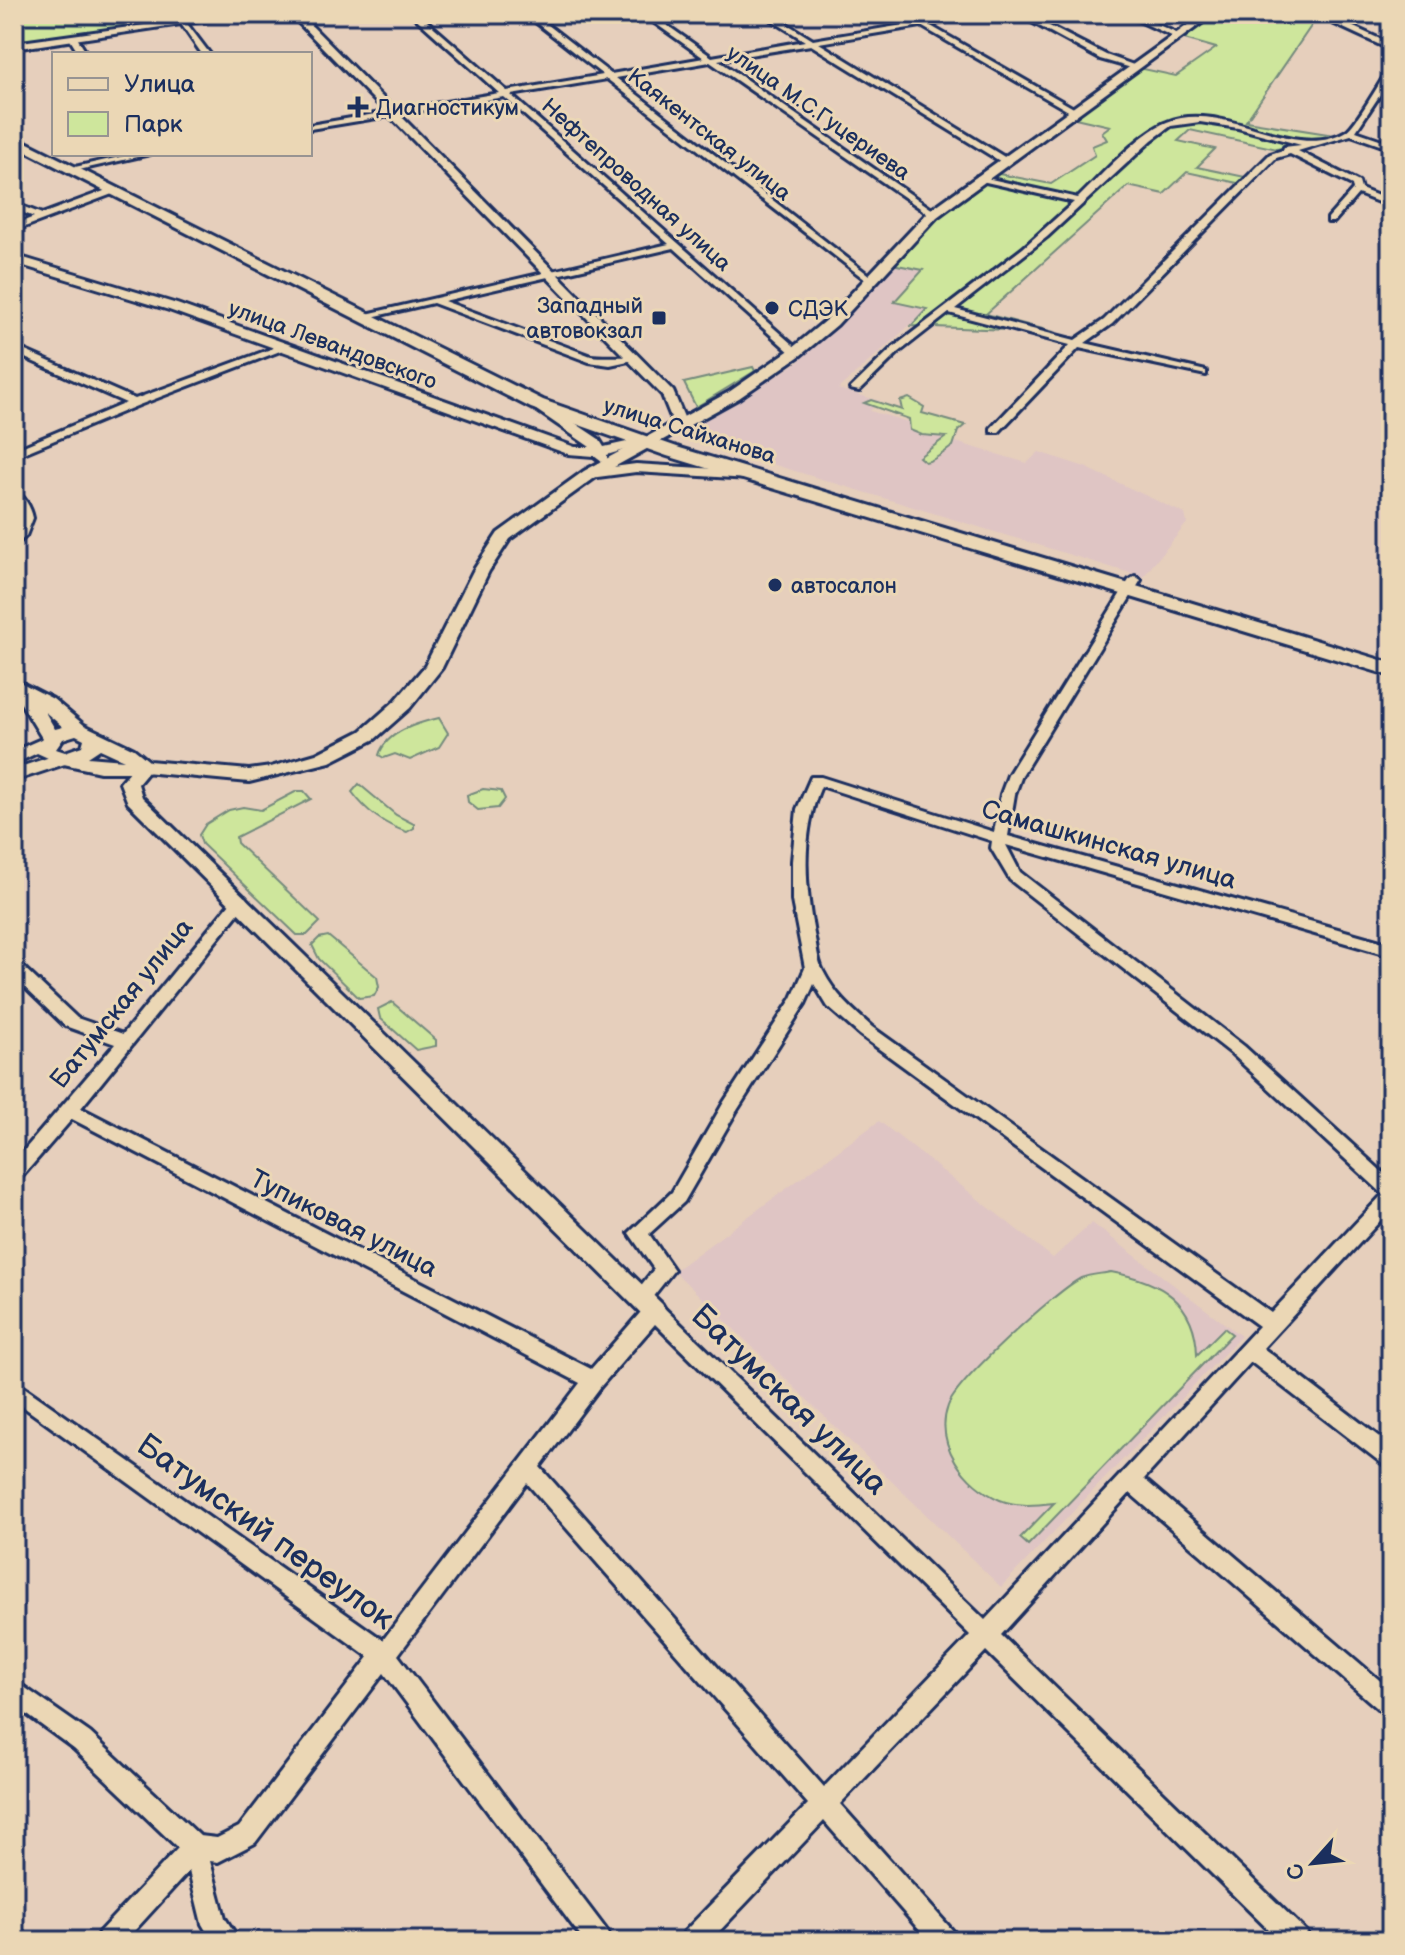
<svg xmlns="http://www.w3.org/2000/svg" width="1405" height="1955" font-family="'Balsamiq Sans',sans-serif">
<rect width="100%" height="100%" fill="#e6cfbc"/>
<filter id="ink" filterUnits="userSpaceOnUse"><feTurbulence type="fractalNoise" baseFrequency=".0125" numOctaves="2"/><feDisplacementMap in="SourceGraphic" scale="16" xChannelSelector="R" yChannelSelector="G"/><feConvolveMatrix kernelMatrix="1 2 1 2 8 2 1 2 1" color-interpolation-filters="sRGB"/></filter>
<g filter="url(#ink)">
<g fill="#dfc5c4">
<polygon points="892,264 924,270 894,301 928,309 838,389 880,401 870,411 912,423 908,428 1027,463 1039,452 1085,467 1185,514 1187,523 1143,577 690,439 688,434 696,426 798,362"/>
<polygon points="879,1121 1053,1258 1092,1223 1241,1336 1001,1587 674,1271"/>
</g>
<g fill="#cee69c" stroke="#748a7d" stroke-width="2">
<polygon points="14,14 177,14 183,20 14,44"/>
<polygon points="1214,14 1318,16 1246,121 1334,135 1277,149 1190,130 1178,141 1215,149 1197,167 1245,177 1242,184 1187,172 1164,194 1128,186 986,314 1054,332 911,326 927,309 894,302 923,270 892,264 939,214 994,173 1051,184 1095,155 1092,146 1107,140 1102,132 1110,126 1071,117 1139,68 1176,76 1216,48 1181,38"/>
<polygon points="753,367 755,371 696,407 684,383"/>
<path d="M909,398L924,407L922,413L965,425L958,431L953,446C944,452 935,461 925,462L919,457L946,437L922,435L910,430L909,419L864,403L871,400L902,410L900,401Z"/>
<path d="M439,718L448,733L439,747L410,760L395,754L384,758L379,755C386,732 417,723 439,718Z"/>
<path d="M359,784L396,815L414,824V828L407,832C385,825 366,811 352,792Z"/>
<polygon points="483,789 501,791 505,799 498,808 478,810 468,802 467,795"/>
<polygon points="297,791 304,791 311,799 236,837 237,843 320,922 307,935 297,935 202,844 199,835 206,824 229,810 243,807 261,810"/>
<polygon points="328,936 377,977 379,987 374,996 359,998 319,959 312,945 319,938"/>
<polygon points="392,1002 436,1040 436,1046 416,1050 380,1018 378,1009"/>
<path d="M1111,1272C1160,1281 1196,1301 1197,1355L1224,1328L1232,1334L1028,1545L1020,1538L1054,1503C1036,1505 1017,1507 1000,1500C965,1485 934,1444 948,1406C957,1381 1056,1291 1081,1278C1090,1274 1102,1274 1111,1272Z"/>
</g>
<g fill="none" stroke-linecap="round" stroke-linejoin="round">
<g stroke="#1b2f5e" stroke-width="6">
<g id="minor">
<path d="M411,14H419L507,91L603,75L525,14H534L611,74L704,58L642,14H651L712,57L805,41L762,14H771L813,40L915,23L901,14H910L923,21L983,14L929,25L1077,110L1070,112L921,26L819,43L1006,158V162L1003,163L811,45L718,60L936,212L938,214L933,217L710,62L616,78L874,279V283L871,284L607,79L511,95L801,352L792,354L674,248L444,301L591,356C604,358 630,355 638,359L610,365L589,362L433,303L363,319L358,316L669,244L504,97L310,129V125L499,93Z"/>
<polygon points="1017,14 1026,14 1106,55 1139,67 1135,69 1100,59"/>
<polygon points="1124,14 1134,14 1183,36 1176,38"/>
<polygon points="179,21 185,21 210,54 202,54"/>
<polygon points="73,36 76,36 87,54 79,54 69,38"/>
<path d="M1388,70H1391V78L1356,131L1391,143V149L1351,135L1298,151L1359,182L1361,189L1391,201V207L1358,194L1334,222H1328V218L1353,190L1352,185L1290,154L1276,158L1112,324L1085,343L1206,371V375L1079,348L999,432H991V428L1070,345L949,313L898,353L859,391L850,389L891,349L1023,248L1074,202L977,180V176L1078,198C1100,177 1140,132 1167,122C1225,99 1294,162 1346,131C1356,125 1380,82 1388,70ZM1200,122L1238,128L1301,145L1284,147L1283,150L1270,154L1104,320L1075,340L955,309L1047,237L1152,140L1171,126Z"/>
<polygon points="133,154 150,154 70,172 66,169"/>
<polygon points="112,188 116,191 115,193 14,231 14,225 34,217 14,209 14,203 42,214"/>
<polygon points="14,346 135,399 279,346 288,348 139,405 14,457 14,450 126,403 14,353"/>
<path d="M14,491C24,494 31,508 33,518L26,536L14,547C14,536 22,529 21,519C21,508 14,501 14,491Z"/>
<path d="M1135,576L1141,580L1022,775L1015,794L1008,836L1391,944V956L1006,845L1020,872L1244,1046L1391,1180V1209L1263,1348L1391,1446V1467L1384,1465L1251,1362L1144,1479L1391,1690V1716L1383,1713L1130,1493L1001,1635L1307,1932L1310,1941H1280L986,1651L840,1804L954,1932L957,1941H929L824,1821L710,1941H681L684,1932L808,1804L527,1483L398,1655L608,1932L611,1941H584L384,1673L255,1843L218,1862L210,1861L225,1918L240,1941H212L202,1924L189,1871L125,1941H96L99,1932L178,1848L74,1749L14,1705V1680L90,1733L200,1836L217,1838L239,1827L369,1657L14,1400V1380L383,1640L580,1383L72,1119L20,1179L14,1181V1162L115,1044L65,1026L14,977V962L20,964L77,1018L123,1034L235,897H245L248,901L245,905L81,1108L591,1369L647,1305L654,1303L661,1305L985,1620L1259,1326L860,1035L828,1007L814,984L805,1004L736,1112L684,1202L649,1234L674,1270L647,1304L640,1306L633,1304L631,1298L654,1269L629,1233L672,1192L724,1102L792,998L805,968L792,901V861L797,809L811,777H821L994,832L1001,794L1008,775L1129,580ZM821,786L992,841L991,848L1010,880L1232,1054L1383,1194L1271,1313L872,1027C852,1009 835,995 823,971C817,960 817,946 814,934C805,886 801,833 821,786ZM655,1324L970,1635L824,1787L540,1467L601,1386Z"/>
</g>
</g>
<g stroke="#1b2f5e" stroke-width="6">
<g id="tertiary">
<polygon points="224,14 248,14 14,49 14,43"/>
<polygon points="290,14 300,14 673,391 686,422 684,425 674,425 662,395"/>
<polygon points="1313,14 1325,14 1391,44 1391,50"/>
<polygon points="14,255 177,304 575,447 590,447 532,407 532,401 542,401 599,439 604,447 640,439 647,443 607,455 607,461 602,462 594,456 568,454 169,310 14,263"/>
<polygon points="636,464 749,471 756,475 749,479 636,472 590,478 583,474 590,470"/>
<polygon points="48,736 54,737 57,741 54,745 14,764 14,751"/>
<polygon points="62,753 68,755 71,759 68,763 14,781 14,769"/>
<polygon points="144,760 153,766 138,784 142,797 662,1304 666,1311 662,1318 654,1321 646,1318 128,803 120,783 138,762"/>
</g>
</g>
<g stroke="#1b2f5e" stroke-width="6">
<path id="secondary" d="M1203,14H1214L937,217L837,325L801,355L739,398L596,477L510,539L489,571L442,668L410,708L375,739L330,762L249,782L144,772H100L59,763L37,753L36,745L42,738L14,692V679L53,699L84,725L134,749L149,761L249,770L271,767L316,754L361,731L396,700L425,666L473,571L498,533L584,471L729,392L791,349L827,319L929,211ZM45,712L63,727L55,729ZM76,735L84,739L82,746L65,752L56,749L63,739ZM100,749L124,760L88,757Z"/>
</g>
<g stroke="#1b2f5e" stroke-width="6">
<polygon id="primary" points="14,136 543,400 680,448 1391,663 1391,676 667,456 531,408 14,145"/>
</g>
<use href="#minor" fill="#ebd7b5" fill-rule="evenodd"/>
<use href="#tertiary" fill="#ebd7b5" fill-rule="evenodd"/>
<use href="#secondary" fill="#ebd7b5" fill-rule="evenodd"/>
<use href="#primary" fill="#ebd7b5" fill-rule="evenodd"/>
</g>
</g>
<g fill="#1b2f5e" stroke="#ebd7b5" stroke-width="3">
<path d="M354 95h8v8h8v8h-8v8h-8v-8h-8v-8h8z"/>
<circle cx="772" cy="308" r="8"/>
<rect x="651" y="310" width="16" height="16" rx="4"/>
<circle cx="775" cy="585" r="8"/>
</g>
<g text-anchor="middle" stroke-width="6" stroke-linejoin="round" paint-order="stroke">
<g font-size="22" fill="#1b2f5e" stroke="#ebd7b5" text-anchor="start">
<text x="376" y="115">Диагностикум</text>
<text x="643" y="313" text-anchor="end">Западный<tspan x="643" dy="25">автовокзал</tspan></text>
<text x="788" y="316">СДЭК</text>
<text x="791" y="593">автосалон</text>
</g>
<g font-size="22" fill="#1b2f5e" stroke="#ebd7b5">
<text transform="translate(819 112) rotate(35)" y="8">улица М.С.Гуцериева</text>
<text transform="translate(710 134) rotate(38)" y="8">Каякентская улица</text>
<text transform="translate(637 184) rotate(42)" y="8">Нефтепроводная улица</text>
<text transform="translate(333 344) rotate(20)" y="8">улица Левандовского</text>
<text transform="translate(690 430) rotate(17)" y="8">улица Сайханова</text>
</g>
<g font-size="26" fill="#1b2f5e" stroke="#ebd7b5">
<text transform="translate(1109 844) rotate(16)" y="9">Самашкинская улица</text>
<text transform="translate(121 1003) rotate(-51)" y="9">Батумская улица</text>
<text transform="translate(344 1223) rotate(27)" y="9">Тупиковая улица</text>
</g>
<g font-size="32" fill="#1b2f5e" stroke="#ebd7b5">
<text transform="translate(790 1399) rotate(44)" y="11">Батумская улица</text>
<text transform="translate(266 1531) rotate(36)" y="11">Батумский переулок</text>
</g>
</g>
<rect width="1405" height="1955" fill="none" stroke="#ebd7b5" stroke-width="48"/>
<rect x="24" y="24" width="1357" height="1907" fill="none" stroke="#1b2f5e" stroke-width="3" filter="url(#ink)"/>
<rect x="52" y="52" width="260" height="104" fill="#ebd7b5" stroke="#989492" stroke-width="2"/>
<rect x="68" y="78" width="40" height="12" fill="#ebd7b5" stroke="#989492" stroke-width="2"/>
<text x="124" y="92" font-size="24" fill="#1b2f5e">Улица</text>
<rect x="68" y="112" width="40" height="24" fill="#cee69c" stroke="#989492" stroke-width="2"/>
<text x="124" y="132" font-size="24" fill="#1b2f5e">Парк</text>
<g transform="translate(1313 1863) rotate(243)" stroke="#ebd7b5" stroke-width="6" paint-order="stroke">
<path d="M0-6L14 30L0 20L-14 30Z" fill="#1b2f5e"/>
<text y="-12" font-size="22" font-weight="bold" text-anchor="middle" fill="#1b2f5e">С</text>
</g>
</svg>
